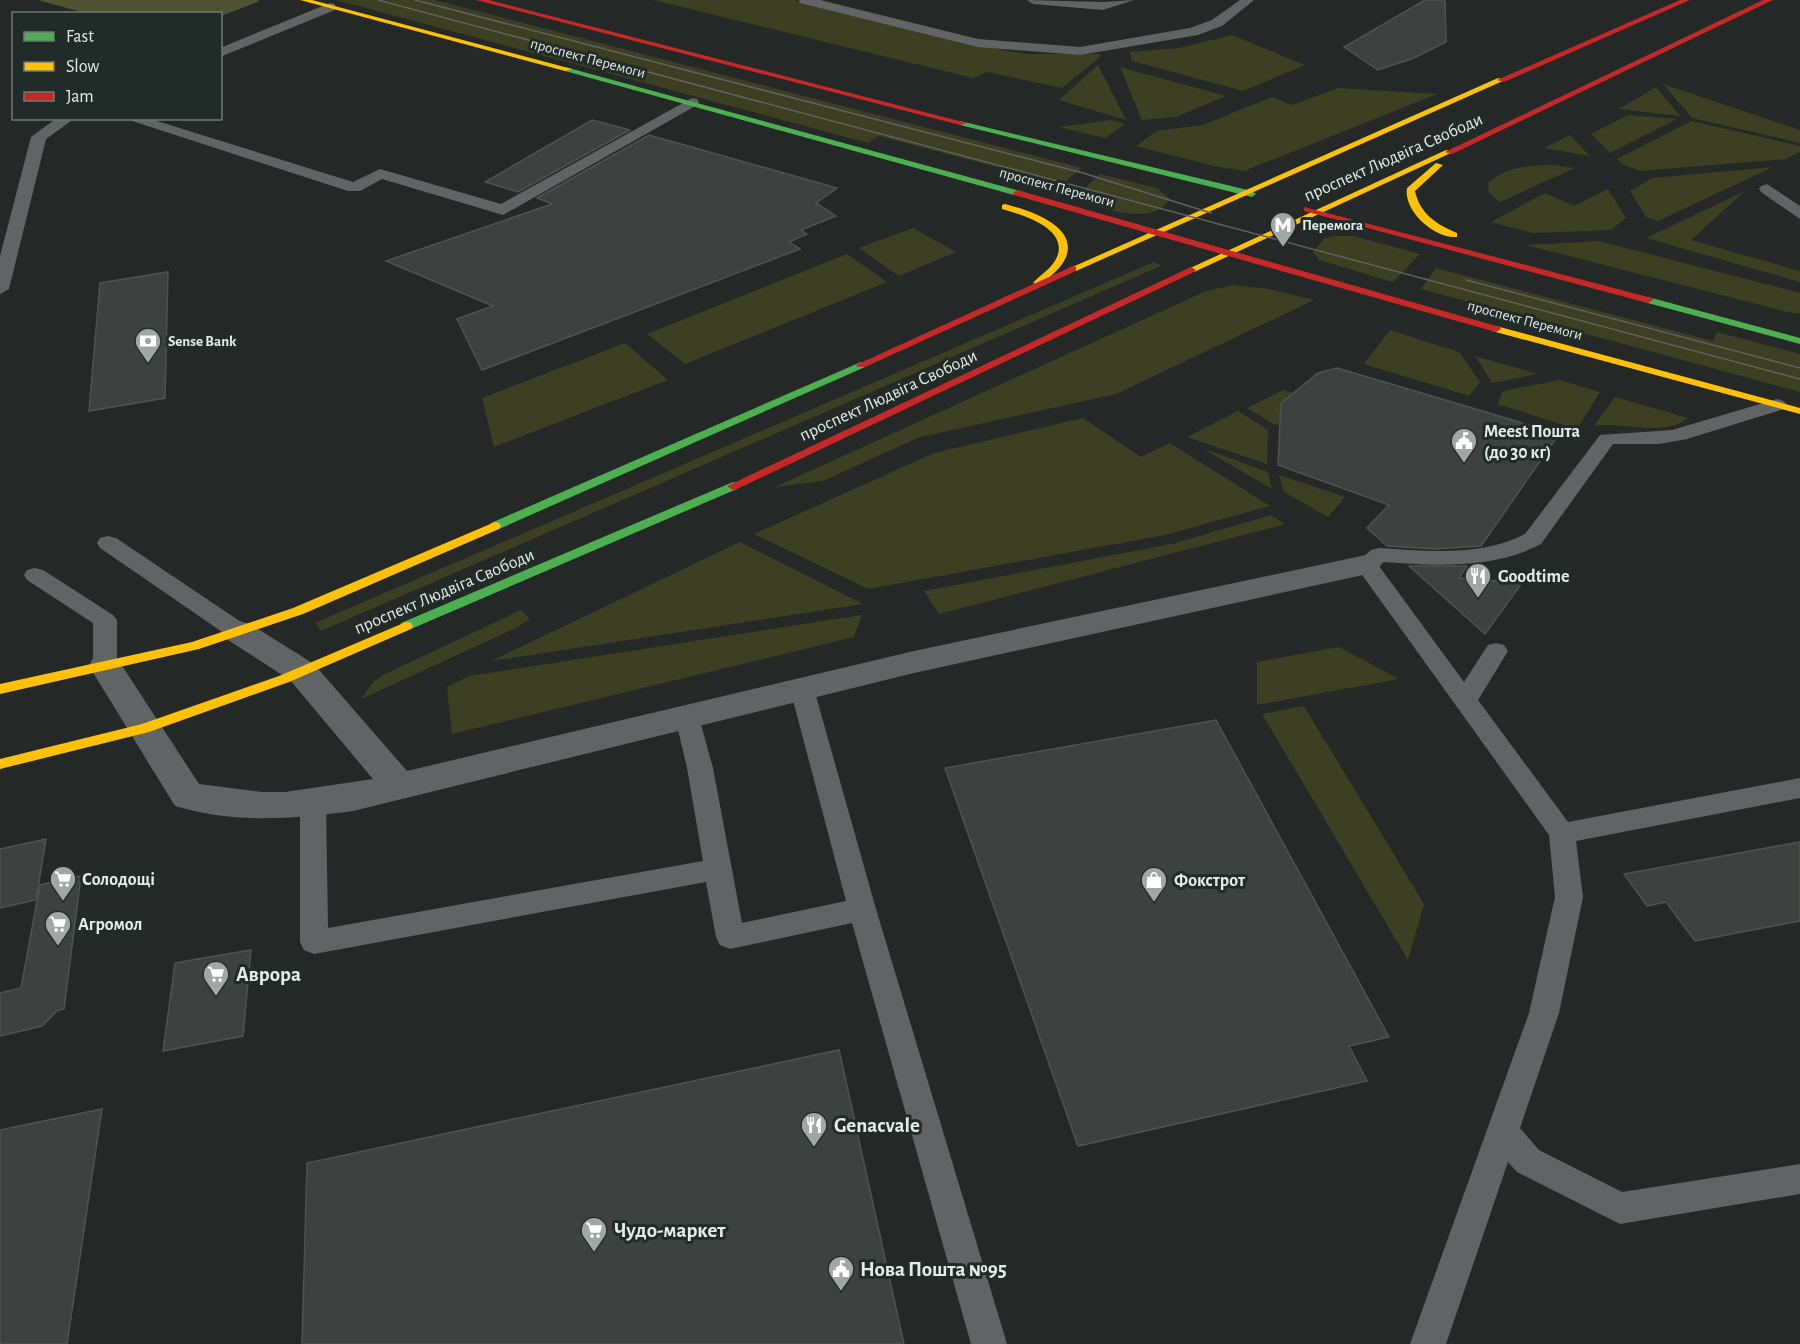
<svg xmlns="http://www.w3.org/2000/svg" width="1800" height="1344" font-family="'Alegreya Sans',sans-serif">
<rect width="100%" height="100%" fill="#242927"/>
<g fill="#3c3f21">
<polygon points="336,0 435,0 1082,168 1062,184 878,136 868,143"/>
<polygon points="653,0 793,0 1002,50 1028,54 1101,54 1099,58 1062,88 987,72 973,78"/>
<polygon points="1232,35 1305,65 1243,91 1132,61 1130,52 1179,48"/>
<polygon points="1098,65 1126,120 1059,100"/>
<polygon points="1120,67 1226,96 1176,117 1142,120"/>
<polygon points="1663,84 1800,130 1800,143 1692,118"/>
<polygon points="1656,87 1680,116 1619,109"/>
<polygon points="1338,88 1437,94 1244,171 1214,166 1136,146 1156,131 1203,125 1272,97 1292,105"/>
<polygon points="1628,115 1677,119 1610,153 1591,134"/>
<polygon points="1111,120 1125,124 1105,138 1059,127"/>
<polygon points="1692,121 1800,146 1800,152 1786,159 1640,171 1622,164 1617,159"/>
<polygon points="1570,135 1590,156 1544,148"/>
<path d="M1552,165L1575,168L1500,202L1489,193L1488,183C1504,167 1531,165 1552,165Z"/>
<polygon points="1773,167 1658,221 1646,217 1630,191 1652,178"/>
<path d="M1100,174L1157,188L1170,199C1150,229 1100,206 1073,199Z"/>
<polygon points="1608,189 1626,218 1611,230 1533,233 1491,222 1545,193 1574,206"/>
<polygon points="1745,191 1691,240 1800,271 1800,282 1646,238"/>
<polygon points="913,228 956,252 899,276 859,248"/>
<polygon points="1333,236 1353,236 1420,254 1393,282 1319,260 1313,252 1324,239"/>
<polygon points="1599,241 1800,293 1800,313 1796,314 1526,245"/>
<polygon points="847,254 887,282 685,364 647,334"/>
<polygon points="1154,262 1161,266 321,631 315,623"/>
<polygon points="1436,268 1713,341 1717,332 1800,354 1800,392 1421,289"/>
<polygon points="1232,285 1268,289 1314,300 1116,394 920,437 823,481 775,487 1204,292"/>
<polygon points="1390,330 1459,352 1480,382 1469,396 1364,364"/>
<polygon points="625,343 668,380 494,447 482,398"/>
<polygon points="1475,356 1538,374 1492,383"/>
<polygon points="1559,380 1600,392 1577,429 1497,404 1503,391"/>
<polygon points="1284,390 1321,402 1275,425 1247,408"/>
<path d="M1615,397L1688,418C1661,438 1624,421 1594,426Z"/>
<polygon points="1238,411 1268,430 1267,464 1187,437"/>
<polygon points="1083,418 1141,457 1170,443 1270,506 1165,535 868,589 754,534 934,453"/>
<polygon points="1202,448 1268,472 1272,489"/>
<polygon points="1279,475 1345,497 1328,517 1284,492"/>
<polygon points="1271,515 1285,524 939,614 924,591 1172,544"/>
<polygon points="740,542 863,604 491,661"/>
<polygon points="521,610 530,619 516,628 361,699 372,683 383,675"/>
<polygon points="862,615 854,637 452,734 447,687 469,676"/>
<polygon points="1339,647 1399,679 1257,705 1257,662"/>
<polygon points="1304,706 1424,904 1408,960 1262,714"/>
</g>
<polygon fill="#4f5331" points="38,0 257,0 260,1 221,16 220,14 85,13"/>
<g fill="#3d413f" stroke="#4f5350" stroke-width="1.5">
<polygon points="1425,0 1445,0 1446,42 1414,58 1378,70 1344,47"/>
<polygon points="592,120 630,130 518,192 485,182"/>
<polygon points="649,135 837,188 816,203 836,216 801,230 807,234 789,242 800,249 482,370 457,319 493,306 386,261 552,204 537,198"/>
<polygon points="168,272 165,398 89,411 100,283"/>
<polygon points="1337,368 1479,410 1559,434 1481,546 1435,549 1387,546 1367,528 1389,505 1278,465 1281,403 1318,373"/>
<polygon points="1409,566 1467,566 1459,578 1522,583 1485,634"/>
<polygon points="1216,720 1389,1037 1349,1046 1367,1081 1078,1146 945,768"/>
<polygon points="46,839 36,900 0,908 0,849"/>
<polygon points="1800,842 1800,921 1695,941 1666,902 1647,906 1624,874"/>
<polygon points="81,876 64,1009 57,1011 42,1026 0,1036 0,993 21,988 40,885"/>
<polygon points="251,950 243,1036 163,1051 175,963"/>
<polygon points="839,1050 904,1344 302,1344 307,1163"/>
<polygon points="102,1109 67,1344 0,1344 0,1130"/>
</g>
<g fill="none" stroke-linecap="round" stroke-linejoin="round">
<g fill="#616464" fill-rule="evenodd">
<polygon points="799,0 820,0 978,39 1080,47 1190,28 1212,20 1240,0 1254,0 1222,26 1198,35 1080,55 978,47 800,3"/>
<polygon points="1027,0 1103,2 1134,0 1103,10 1033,4"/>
<polygon points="330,3 335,4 335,10 220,57 220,48"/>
<polygon points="692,98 697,99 699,102 697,105 503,215 382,179 360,191 348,191 123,118 147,118 353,182 380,169 501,204"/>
<polygon points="57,118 75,118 46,139 9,289 0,294 0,256 31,137"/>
<polygon points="1767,184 1800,206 1800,219 1761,192 1759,189 1761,186"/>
<path d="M1777,399L1784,401L1787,405L1784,409L1687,439L1659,444H1613L1541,544C1494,569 1435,566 1384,562L1379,566L1464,682L1488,645L1496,643L1504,645L1508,651L1478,700L1568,822L1800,778V798L1576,841L1583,897L1559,1013L1520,1128L1539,1150L1622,1192L1800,1164V1194L1620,1224L1517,1172L1508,1162L1446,1344H1410L1529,1013L1555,897L1549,835L1355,565L1371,550L1379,548C1426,551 1482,557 1525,534L1600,435L1672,430Z"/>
<polygon points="108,536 116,538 247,626 251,632 247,638 239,640 231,638 100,548 97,543 100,538"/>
<polygon points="35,568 43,570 113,615 117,620 117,666 113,672 105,674 97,672 93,666 93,623 27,580 24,575 27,570"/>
<polygon points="802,680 811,683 814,689 876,909 1007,1344 971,1344 852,923 730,949 720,945 716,937 706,882 314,954 304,950 300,942 300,804 304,797 313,794 322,797 326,804 328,928 703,861 687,768 675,717 678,711 687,708 696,711 699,717 713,768 742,923 846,901 790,689 793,683"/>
</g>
<path fill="#616464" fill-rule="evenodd" d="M1366,555L1377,558L1381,565L1377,572L914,673L353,811C292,819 235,824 175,806L89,666L93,658L105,655L117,658L199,784L262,792H285L373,779L290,680L228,640L223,632L228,624L239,621L250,624L314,664L407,771L914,651Z"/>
<g fill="#4caf50" fill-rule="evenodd">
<polygon points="565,67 1020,191 1021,193 1014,195 565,71"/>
<polygon points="960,121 1252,191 1256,194 1252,197 960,125"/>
<polygon points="1648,297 1800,338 1800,344 1644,302 1643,300"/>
<polygon points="861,362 866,365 865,367 499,529 495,530 489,526 491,523"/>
<polygon points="733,482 737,483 739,486 737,489 411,629 401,629 399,626 401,623"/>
</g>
<g fill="#ffc107" fill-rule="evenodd">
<polygon points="300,0 312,0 572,69 565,71"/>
<polygon points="1498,78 1505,80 1076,271 1068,269"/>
<polygon points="1446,150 1453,152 1194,272 1186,270"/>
<path d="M1436,163L1443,165L1415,191C1420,214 1436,224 1457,233V237C1435,239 1403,211 1407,188Z"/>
<path d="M1005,204C1028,210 1083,227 1064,261C1059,270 1049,277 1041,285L1033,283C1040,275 1051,269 1056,259C1071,229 1023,215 1002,209V205Z"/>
<polygon points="1496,326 1800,408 1800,414 1492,331 1491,329"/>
<polygon points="495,522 499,523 501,526 499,529 303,614 199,649 0,694 0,684 192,642 293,608"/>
<polygon points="406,622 411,623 413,626 411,629 289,682 149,732 0,769 0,759 142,724 279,676"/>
</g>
<g fill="#c62828" fill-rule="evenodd">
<polygon points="476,0 489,0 967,123 960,125"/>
<polygon points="1680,0 1690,0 1504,82 1497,80"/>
<polygon points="1763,0 1773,0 1452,154 1445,152"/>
<polygon points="1017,190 1500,327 1501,329 1496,332 1492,331 1014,195 1013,193"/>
<polygon points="1304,207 1652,298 1653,300 1648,303 1644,302 1304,211"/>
<polygon points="1073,266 1076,267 1076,271 865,367 857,367 856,365"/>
<polygon points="1191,267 1196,270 1194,272 737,489 733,490 727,486"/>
</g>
<g stroke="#606262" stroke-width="1.5">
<polyline points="378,0 1800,379"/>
<polyline points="415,0 1083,173 1211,213"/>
<polyline points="1466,280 1800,368"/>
</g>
</g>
<defs>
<g id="metro-pin" transform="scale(1.35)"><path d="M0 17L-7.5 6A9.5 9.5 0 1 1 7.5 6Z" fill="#a1a7a4" stroke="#212c28"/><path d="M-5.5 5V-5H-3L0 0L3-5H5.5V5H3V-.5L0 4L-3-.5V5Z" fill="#fff"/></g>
<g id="bank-pin" transform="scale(1.35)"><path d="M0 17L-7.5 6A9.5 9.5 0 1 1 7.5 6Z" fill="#a1a7a4" stroke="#212c28"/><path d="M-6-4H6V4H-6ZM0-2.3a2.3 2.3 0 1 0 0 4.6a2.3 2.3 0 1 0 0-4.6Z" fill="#fff"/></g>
<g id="civic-pin" transform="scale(1.35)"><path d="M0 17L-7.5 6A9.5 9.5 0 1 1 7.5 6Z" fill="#a1a7a4" stroke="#212c28"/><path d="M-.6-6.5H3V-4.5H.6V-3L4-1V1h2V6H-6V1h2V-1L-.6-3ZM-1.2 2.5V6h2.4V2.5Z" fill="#fff"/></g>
<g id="restaurant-pin" transform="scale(1.35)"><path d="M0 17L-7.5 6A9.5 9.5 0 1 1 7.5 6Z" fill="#a1a7a4" stroke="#212c28"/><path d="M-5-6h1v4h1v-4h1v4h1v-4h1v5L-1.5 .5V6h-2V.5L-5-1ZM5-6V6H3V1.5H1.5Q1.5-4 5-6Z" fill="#fff"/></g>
<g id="supermarket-pin" transform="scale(1.35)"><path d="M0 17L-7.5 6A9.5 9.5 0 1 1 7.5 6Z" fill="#a1a7a4" stroke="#212c28"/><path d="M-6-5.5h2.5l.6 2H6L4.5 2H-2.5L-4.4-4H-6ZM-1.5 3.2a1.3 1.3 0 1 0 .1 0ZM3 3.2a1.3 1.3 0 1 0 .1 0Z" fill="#fff"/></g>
<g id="shop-pin" transform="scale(1.35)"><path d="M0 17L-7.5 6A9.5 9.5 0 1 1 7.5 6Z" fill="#a1a7a4" stroke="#212c28"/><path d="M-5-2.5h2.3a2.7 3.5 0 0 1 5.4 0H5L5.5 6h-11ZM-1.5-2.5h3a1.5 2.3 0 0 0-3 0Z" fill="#fff"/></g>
</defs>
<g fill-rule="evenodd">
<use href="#metro-pin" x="1283" y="225"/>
<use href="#bank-pin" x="148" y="341"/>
<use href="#civic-pin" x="1464" y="441"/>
<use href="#restaurant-pin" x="1478" y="576"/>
<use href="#supermarket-pin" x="63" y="879"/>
<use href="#shop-pin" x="1154" y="880"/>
<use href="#supermarket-pin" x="58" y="924"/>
<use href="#supermarket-pin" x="216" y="974"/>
<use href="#restaurant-pin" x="814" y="1125"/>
<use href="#supermarket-pin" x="594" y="1230"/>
<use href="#civic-pin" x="841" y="1269"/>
</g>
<g text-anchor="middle" stroke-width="6" stroke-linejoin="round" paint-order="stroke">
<g font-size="15" fill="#e4ebe8" stroke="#212c28">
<text transform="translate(588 58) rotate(15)" y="5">проспект Перемоги</text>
<text transform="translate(1057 187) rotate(15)" y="5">проспект Перемоги</text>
<text transform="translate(1525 320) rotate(15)" y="5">проспект Перемоги</text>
</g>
<g font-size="15" font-weight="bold" fill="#e4ebe8" stroke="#212c28" text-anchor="start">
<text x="1302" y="230">Перемога</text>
<text x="168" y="346">Sense Bank</text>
</g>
<g font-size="18" fill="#e4ebe8" stroke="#212c28">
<text transform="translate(1393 157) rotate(-24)" y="6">проспект Людвіга Свободи</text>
<text transform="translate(888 395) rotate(-25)" y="6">проспект Людвіга Свободи</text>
<text transform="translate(444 591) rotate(-23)" y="6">проспект Людвіга Свободи</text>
</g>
<g font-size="18" font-weight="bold" fill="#e4ebe8" stroke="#212c28" text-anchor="start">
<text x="1484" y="437">Meest Пошта<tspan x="1484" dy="21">(до 30 кг)</tspan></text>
<text x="1498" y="582">Goodtime</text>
<text x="82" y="885">Солодощі</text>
<text x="1174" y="886">Фокстрот</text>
<text x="78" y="930">Агромол</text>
</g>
<g font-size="21" font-weight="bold" fill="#e4ebe8" stroke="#212c28" text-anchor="start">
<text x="236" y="981">Аврора</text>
<text x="834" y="1132">Genacvale</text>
<text x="614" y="1237">Чудо-маркет</text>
<text x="860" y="1276">Нова Пошта №95</text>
</g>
</g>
<rect x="12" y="12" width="210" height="108" fill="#212c28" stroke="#6f7875" stroke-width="1.5"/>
<rect x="24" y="32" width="30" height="9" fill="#4caf50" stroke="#6f7875" stroke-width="1.5"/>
<text x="66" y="42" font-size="18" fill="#e4ebe8">Fast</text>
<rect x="24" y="62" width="30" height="9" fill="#ffc107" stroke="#6f7875" stroke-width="1.5"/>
<text x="66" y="72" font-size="18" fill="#e4ebe8">Slow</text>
<rect x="24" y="92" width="30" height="9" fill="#c62828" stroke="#6f7875" stroke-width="1.5"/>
<text x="66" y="102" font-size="18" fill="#e4ebe8">Jam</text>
</svg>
